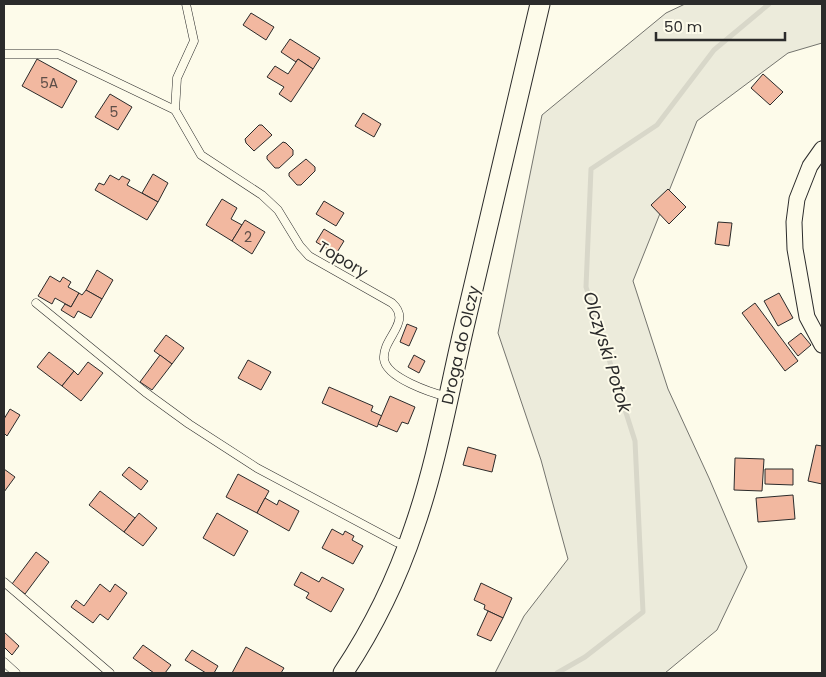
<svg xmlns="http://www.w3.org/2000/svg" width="826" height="677" font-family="Poppins,sans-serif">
<rect width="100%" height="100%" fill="#fdfbea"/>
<polygon fill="#ecebdb" stroke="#74746e" points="685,4 822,4 822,43 788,53 697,121 633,281 668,389 709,478 747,567 717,630 665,673 495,673 524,616 568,559 541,460 498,333 542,115 666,13"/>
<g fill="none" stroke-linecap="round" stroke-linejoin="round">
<polyline stroke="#d8d7c9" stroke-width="5" points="557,673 585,657 643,612 635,441 586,287 591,169 657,125 714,50 769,4"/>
</g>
<g fill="#f2b8a0" stroke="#2b2b2b">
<polygon points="251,13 274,27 266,40 243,25"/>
<polygon points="290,39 320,58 313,69 298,59 296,62 281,52"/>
<polygon points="37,59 77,81 62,108 22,86"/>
<polygon points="298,59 313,69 291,102 279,94 284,87 267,77 275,66 288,74"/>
<polygon points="763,74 783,92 770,105 751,88"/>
<polygon points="110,94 132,107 118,130 95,117"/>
<polygon points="363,113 381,124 374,137 355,126"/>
<polygon points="262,125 272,135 254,151 246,143 245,139 259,125"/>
<polygon points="283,142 286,143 293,150 293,155 279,168 275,168 267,159 267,156"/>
<polygon points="306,159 315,167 315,171 301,185 297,185 289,176 289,173"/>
<polygon points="153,174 168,183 158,202 142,193"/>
<polygon points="110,175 119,180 122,176 130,180 127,185 158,202 147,220 95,190 99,183 104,185"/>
<polygon points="668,189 686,207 669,224 651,205"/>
<polygon points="222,199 237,208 231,219 242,225 232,241 206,225"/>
<polygon points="324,201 344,213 336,226 316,214"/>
<polygon points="245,220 265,232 252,254 232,241"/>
<polygon points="718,222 732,223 729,246 715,244"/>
<polygon points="324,229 344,241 336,254 316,242"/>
<polygon points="97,270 113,280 102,299 86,290"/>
<polygon points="50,276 60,282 63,277 71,282 68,287 79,293 71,307 55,298 52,304 38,296"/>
<polygon points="86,290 102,299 91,318 78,311 74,318 61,310 65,304 71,307 79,293 82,295"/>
<polygon points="779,293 793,318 778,326 764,301"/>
<polygon points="755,303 798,361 785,371 742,313"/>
<polygon points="407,324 417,328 409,346 400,342"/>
<polygon points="801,333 811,345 798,356 788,343"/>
<polygon points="166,335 184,348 172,364 154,351"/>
<polygon points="49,352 74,371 62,386 37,367"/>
<polygon points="160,355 172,364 152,390 140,382"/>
<polygon points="414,355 425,361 419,373 408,367"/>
<polygon points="248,360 271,372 261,390 238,378"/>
<polygon points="88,362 103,373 81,401 62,386 74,371 78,375"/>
<polygon points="329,387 373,406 371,411 382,416 377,427 322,403"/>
<polygon points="390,396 415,407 408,424 402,422 397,432 378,424"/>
<polygon points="10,409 20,415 7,436 4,433 4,419"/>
<polygon points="816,445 822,446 822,484 808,481"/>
<polygon points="468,447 496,455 492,472 463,465"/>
<polygon points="735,458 764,459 762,491 734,490"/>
<polygon points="129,467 148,481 141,490 122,475"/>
<polygon points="4,469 15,477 4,492"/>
<polygon points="765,469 793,469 793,485 765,484"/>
<polygon points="238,474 269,491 257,513 226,497"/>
<polygon points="100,491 135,518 124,532 89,505"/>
<polygon points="793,495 795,519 758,522 756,498"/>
<polygon points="265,498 277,505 279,500 299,511 289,531 257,513"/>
<polygon points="139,513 157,528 143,546 124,532"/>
<polygon points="217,513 248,531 234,556 203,538"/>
<polygon points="332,529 343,535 345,531 354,536 352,540 363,546 353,564 322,548"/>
<polygon points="36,552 49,562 25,594 12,584"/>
<polygon points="301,572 319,582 322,577 344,589 331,612 306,598 309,593 294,585"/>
<polygon points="481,583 512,598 503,618 484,609 485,605 474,600"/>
<polygon points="100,584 110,592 115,584 127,593 108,620 100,614 93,623 71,607 76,600 84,606"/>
<polygon points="488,611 503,618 491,641 477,635"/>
<polygon points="4,632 19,646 12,655 4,647"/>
<polygon points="143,645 171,665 165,673 154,673 133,658"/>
<polygon points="246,647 284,668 281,673 232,673"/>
<polygon points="192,650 218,666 214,673 206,673 185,660"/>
</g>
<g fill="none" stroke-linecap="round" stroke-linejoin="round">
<g stroke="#2b2b2b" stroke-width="9">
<g id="service">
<path d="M186,4L194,41L177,78L175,110L201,155L262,195L278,210L300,246L309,256L392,303C413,322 382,338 384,359C386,378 432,393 448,397"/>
<polyline points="4,54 58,54 175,110"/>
<polyline points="36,303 145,392 189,424 257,468 396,542 408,546"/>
<polyline points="4,582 110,673"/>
<polyline points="4,662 16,673"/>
</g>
</g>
<g stroke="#2b2b2b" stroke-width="17">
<polyline id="minor" points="822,149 810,166 797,199 794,222 795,249 807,317 822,345"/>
</g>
<g stroke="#2b2b2b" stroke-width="21">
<path id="tertiary" d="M343,673C373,628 397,579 414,528C437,462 449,391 465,323C490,217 515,110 540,4"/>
</g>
<use href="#service" stroke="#fdfbea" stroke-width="8"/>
<use href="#minor" stroke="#fdfbea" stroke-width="15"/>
<use href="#tertiary" stroke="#fdfbea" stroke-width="19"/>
</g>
<g text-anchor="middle" stroke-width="4" stroke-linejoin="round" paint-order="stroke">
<g font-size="14" fill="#5d4e48">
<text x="49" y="88">5A</text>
<text x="114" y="117">5</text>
<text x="248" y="242">2</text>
</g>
<g font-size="16" fill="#2b2b2b" stroke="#fdfbea">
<text transform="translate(343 259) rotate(31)" y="6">Topory</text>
<text transform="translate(460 345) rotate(-77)" y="6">Droga do Olczy</text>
</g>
<g font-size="18" font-style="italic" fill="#2b2b2b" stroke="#fdfbea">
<text transform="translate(607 352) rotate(73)" y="6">Olczyski Potok</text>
</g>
</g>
<rect width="826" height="677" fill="none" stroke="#2b2b2b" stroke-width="10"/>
<path d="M656 32v8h129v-8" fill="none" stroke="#2b2b2b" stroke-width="2.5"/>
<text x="664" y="32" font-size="15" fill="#2b2b2b" stroke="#fdfbea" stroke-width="4" paint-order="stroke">50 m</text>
</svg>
